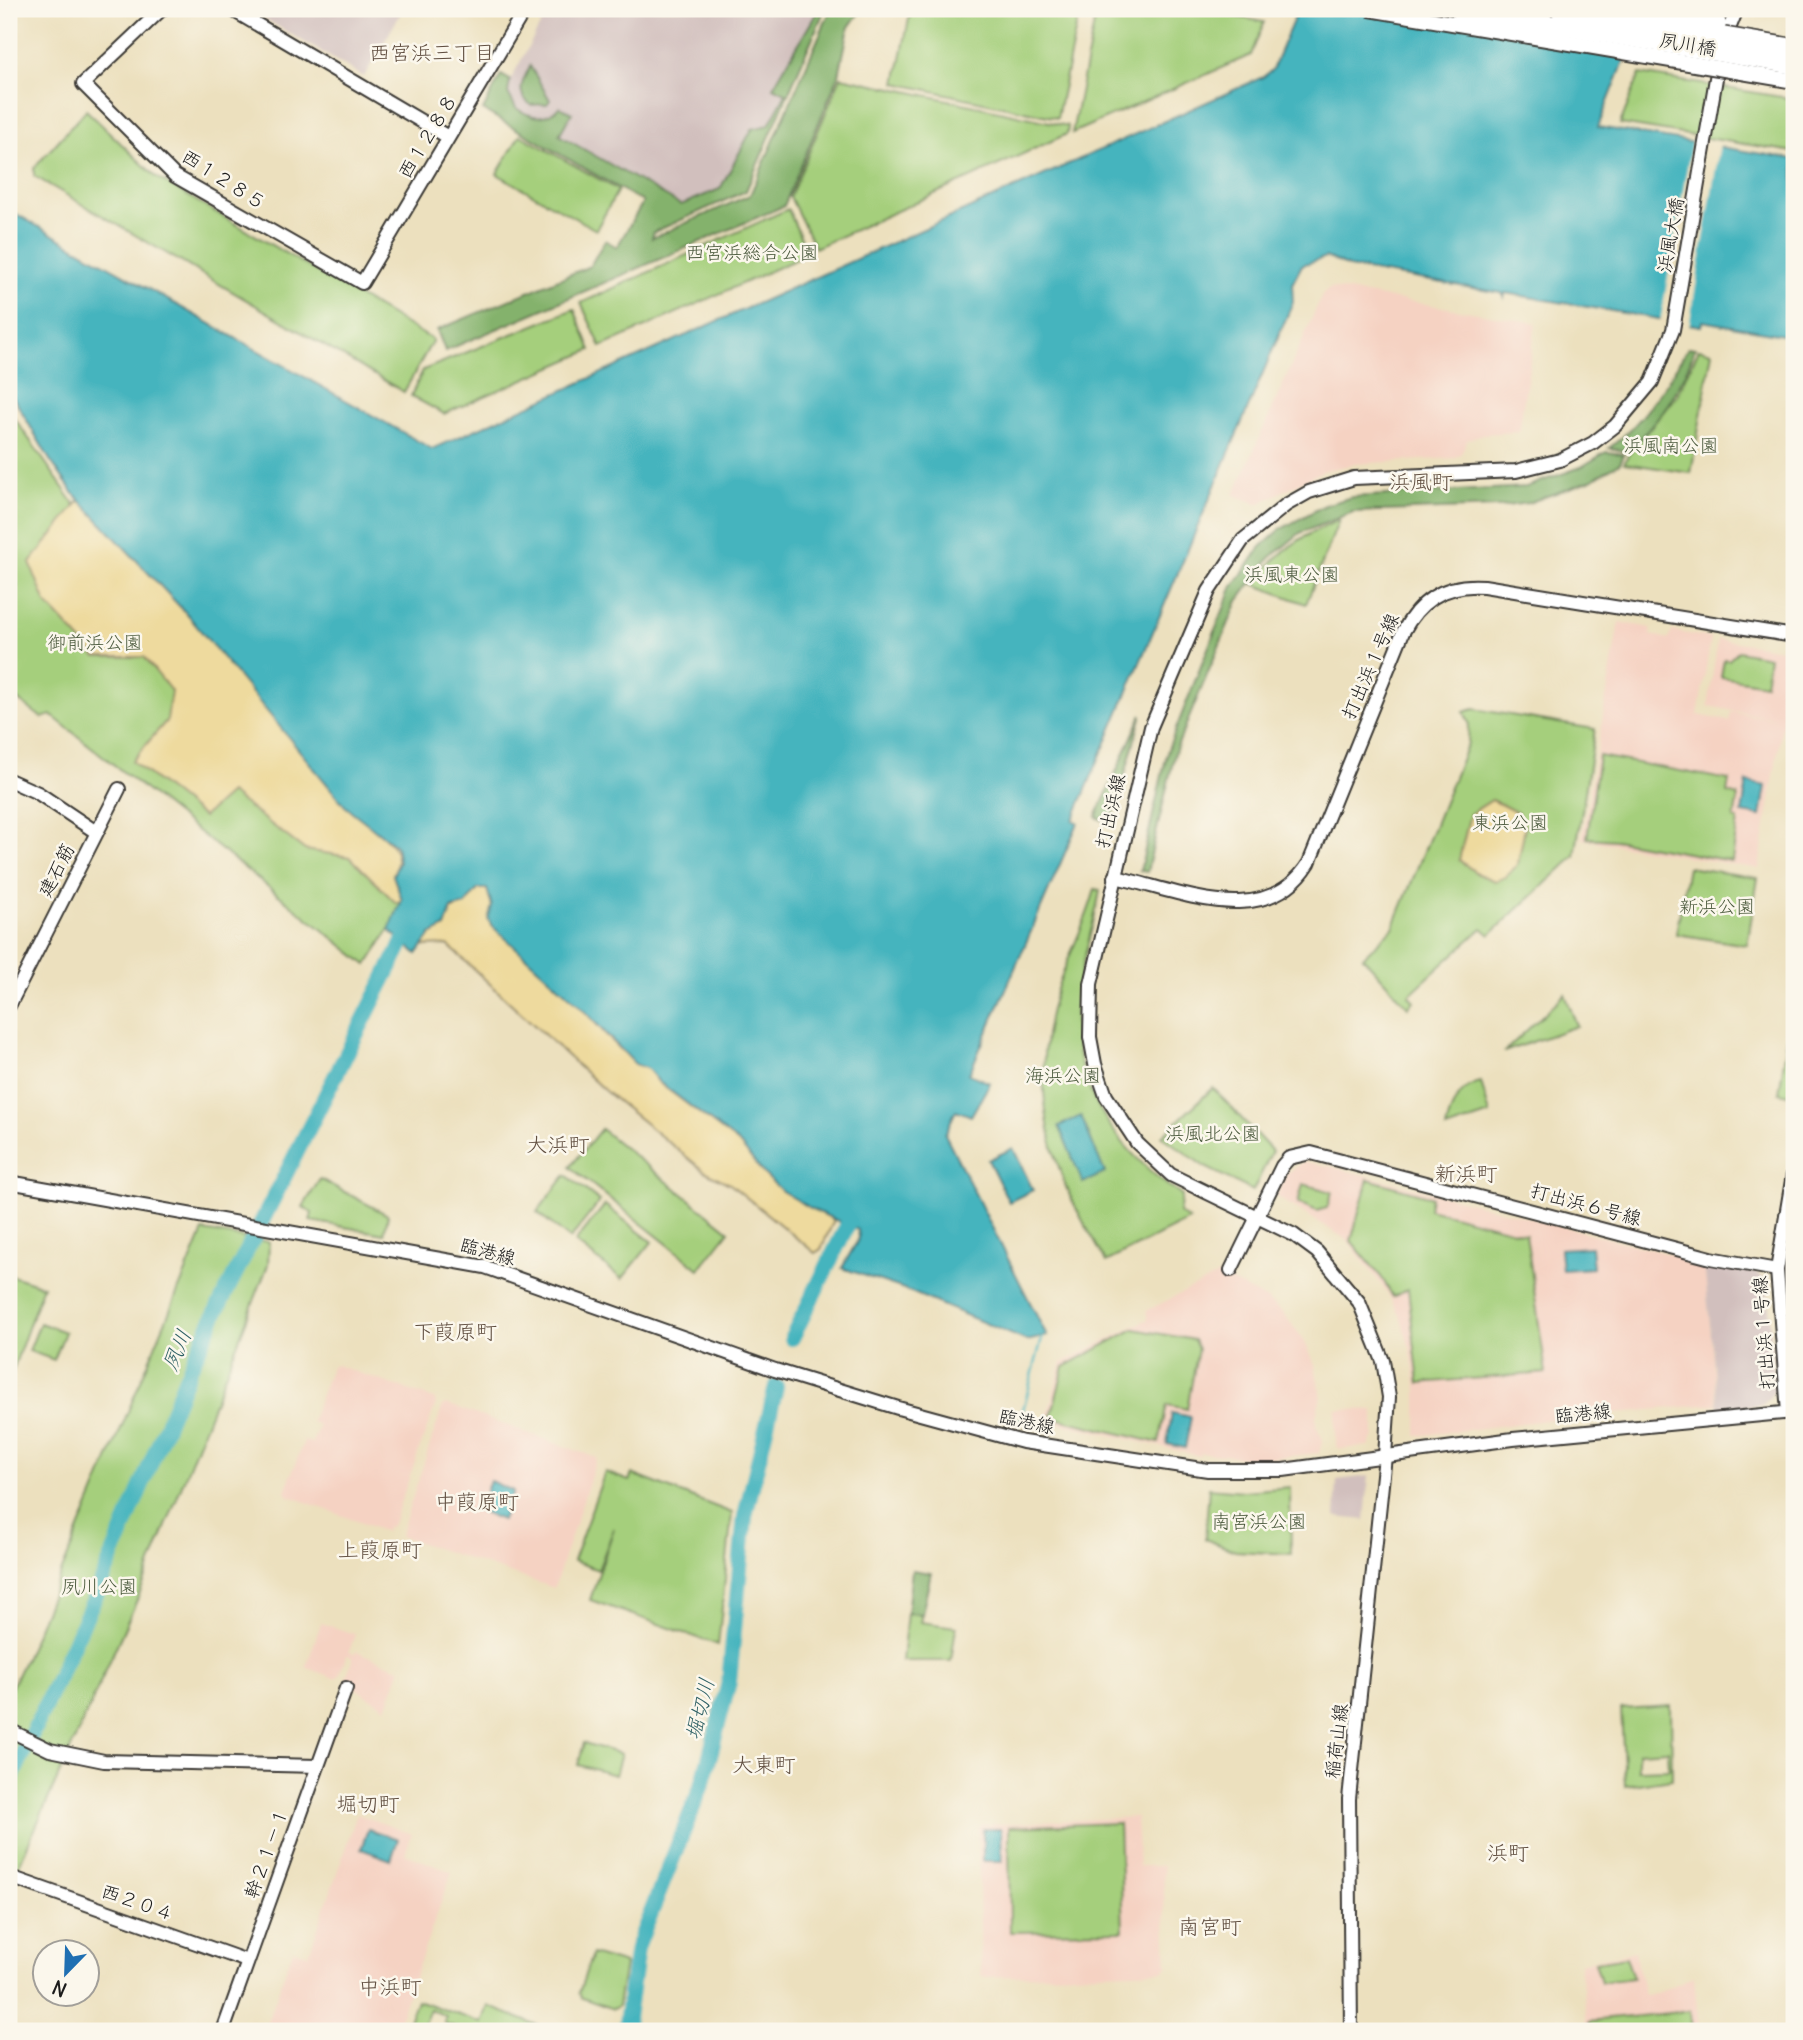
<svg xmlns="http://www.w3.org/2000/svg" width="1803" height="2040" font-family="Delius,'Klee One',sans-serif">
<rect width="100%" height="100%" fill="#fbf7ec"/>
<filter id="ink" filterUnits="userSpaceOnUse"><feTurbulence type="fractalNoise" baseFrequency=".0143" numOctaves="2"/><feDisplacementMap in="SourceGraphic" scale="14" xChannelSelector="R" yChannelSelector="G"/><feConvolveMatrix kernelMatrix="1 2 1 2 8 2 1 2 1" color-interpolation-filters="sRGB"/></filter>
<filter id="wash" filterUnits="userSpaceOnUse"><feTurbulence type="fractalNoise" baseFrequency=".00686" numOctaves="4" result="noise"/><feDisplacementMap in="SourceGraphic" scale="28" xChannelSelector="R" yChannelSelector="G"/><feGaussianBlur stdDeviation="1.57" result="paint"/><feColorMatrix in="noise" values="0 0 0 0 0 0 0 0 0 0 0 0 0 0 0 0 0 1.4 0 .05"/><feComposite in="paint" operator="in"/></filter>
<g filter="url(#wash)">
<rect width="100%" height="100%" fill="#ece0be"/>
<g fill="#f5d2c2">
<polygon points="1331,288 1536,323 1519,432 1482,434 1467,440 1461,454 1454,458 1355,464 1323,471 1258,504 1234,495 1323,293"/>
<polygon points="1619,622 1651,628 1651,635 1669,639 1672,631 1711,638 1698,715 1729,721 1731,712 1783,720 1708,706 1718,639 1794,651 1759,869 1582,839"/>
<polygon points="1304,1162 1329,1166 1704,1263 1717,1404 1571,1417 1417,1436 1417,1390 1411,1351 1400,1316 1387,1292 1347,1240 1276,1196 1287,1173"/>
<polygon points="1218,1275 1266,1299 1283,1313 1304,1340 1315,1365 1321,1397 1316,1416 1316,1425 1323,1440 1319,1453 1260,1459 1201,1453 1200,1456 1046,1420 1062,1363 1148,1319 1146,1311"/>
<polygon points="336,1365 434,1399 436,1403 392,1526 387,1527 386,1532 287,1495 285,1491 304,1441 312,1443 319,1425 311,1422 331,1367"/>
<polygon points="447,1404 597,1458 554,1588 400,1536 443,1405"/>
<polygon points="1336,1409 1374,1410 1374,1436 1369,1446 1340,1449 1336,1446"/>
<polygon points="321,1623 355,1634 349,1652 355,1654 356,1651 401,1669 386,1708 348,1683 346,1678 353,1657 347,1655 339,1676 334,1678 306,1667"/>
<polygon points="357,1814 412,1834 405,1854 452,1872 395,2031 264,2031 293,1950 309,1954"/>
<polygon points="1136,1817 1139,1866 1163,1866 1167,1967 1163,1971 985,1977 981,1975 978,1829 981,1825"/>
<polygon points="1635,1951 1644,1995 1656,1994 1694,1976 1699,2031 1588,2031 1580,1963"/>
</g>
<g fill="#d1bfbd">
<polygon points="248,9 397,9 402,11 364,77"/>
<polygon points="549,9 819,9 774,86 786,93 769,125 752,129 720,189 681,205 499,101"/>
<polygon points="1704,1263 1756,1272 1767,1281 1775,1390 1763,1405 1718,1408"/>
<polygon points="1369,1476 1365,1520 1335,1517 1337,1480"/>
</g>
<g fill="#a5cf7c" stroke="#60764c" stroke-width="2" fill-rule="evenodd">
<polygon points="911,9 1058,9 1079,13 1057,118 896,83"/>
<polygon points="1097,9 1196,9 1264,22 1251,55 1072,133"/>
<polygon points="1640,74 1794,99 1794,152 1620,124"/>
<polygon points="841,77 1068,126 1067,134 815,248 790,197"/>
<polygon points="86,110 156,177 433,340 404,392 34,176 34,168"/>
<polygon points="520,135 618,190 596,230 497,174"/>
<polygon points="788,209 808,254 601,347 581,303"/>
<polygon points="574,309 591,350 444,414 411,396 423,370"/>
<polygon points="1699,349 1712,352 1691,473 1624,463 1628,455 1677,395"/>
<polygon points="13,416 75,505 80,500 402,900 389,930 367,965 51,715 42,718 9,693 9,599 17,585 9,577 9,420"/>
<path d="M1339,520L1306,604L1253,584C1279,551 1300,536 1339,520Z"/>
<polygon points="1738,651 1769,657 1765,684 1721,677 1724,659 1729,660"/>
<polygon points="1474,709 1595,729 1575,856 1490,935 1482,928 1409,995 1414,1001 1408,1007 1363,957 1393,928 1468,743 1469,723 1464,712"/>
<polygon points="1599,756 1729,780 1727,793 1738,796 1734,819 1738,820 1732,861 1615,840 1587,838"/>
<polygon points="1688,867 1758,878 1747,945 1676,934"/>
<path d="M1095,889L1100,890C1094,926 1082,959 1077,995C1065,1080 1116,1150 1182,1196L1179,1213L1189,1220L1106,1262C1093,1238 1077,1213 1066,1187C1041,1124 1035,1054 1057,989C1068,955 1086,924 1095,889Z"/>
<polygon points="1565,994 1577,1026 1504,1052"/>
<polygon points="1794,1017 1794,1096 1779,1093 1790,1021"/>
<path d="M1481,1082L1490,1114L1446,1129C1450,1108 1459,1086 1481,1082Z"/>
<polygon points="1213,1088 1272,1151 1253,1191 1205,1167 1162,1136"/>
<polygon points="601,1129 729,1231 699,1269 570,1167"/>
<polygon points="566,1175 600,1201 570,1239 537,1212"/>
<polygon points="320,1179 388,1215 384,1234 310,1221 312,1213 303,1207"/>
<polygon points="1368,1179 1431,1197 1429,1209 1526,1234 1546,1373 1419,1383 1408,1289 1393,1297 1382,1278 1351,1241"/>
<polygon points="1303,1184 1332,1192 1327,1208 1317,1211 1298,1203"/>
<polygon points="605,1205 652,1242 622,1279 575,1242"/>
<polygon points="203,1231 269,1242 268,1265 137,1600 9,1887 9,1692 26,1657"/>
<polygon points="9,1275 43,1286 9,1381"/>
<polygon points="40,1323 65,1332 54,1360 29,1351"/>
<polygon points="1134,1329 1194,1340 1198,1349 1187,1409 1167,1405 1159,1443 1051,1417 1064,1367"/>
<polygon points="605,1472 629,1481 632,1474 732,1513 718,1645 590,1600 614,1528 598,1570 573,1561"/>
<polygon points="1290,1487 1291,1554 1235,1551 1205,1539 1209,1488 1244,1491"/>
<polygon points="907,1613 922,1614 920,1622 956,1627 951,1661 902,1661"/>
<path d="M1671,1706L1672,1779L1625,1786L1621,1709ZM1668,1750L1669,1769L1638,1770V1752Z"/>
<polygon points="584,1743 621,1754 615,1775 578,1765"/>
<polygon points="1119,1823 1123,1931 1010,1932 1009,1827"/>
<polygon points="592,1954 625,1964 618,2006 613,2009 582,1998 579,1993"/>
<polygon points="1626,1957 1633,1978 1601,1982 1595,1962"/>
<polygon points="417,2000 482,2023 488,2006 552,2031 456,2031 457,2028 444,2023 446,2016 430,2009 421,2031 405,2031"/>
<polygon points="1690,2011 1692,2031 1591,2031 1590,2021"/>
</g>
<g fill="#84b26c" stroke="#506744" stroke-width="2">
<path d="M819,9H825L746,191L654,232L652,238L750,195L831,9H862L849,27L839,75L784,206L445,351L437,330L590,266L605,240L617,247L643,202L483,110L501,75L510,80L508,93L516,108C532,119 545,120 560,107L572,113L559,135L681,205L720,189L752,129L769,125L786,93L773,87Z"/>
<path d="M530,66L550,100L547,104L531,105C515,93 522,82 530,66Z"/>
<path d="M1688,347L1695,348C1683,386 1657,427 1625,451L1609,448C1645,421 1667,384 1688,347Z"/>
<polygon points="1606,452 1624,454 1620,463 1589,481 1528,503 1499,507 1353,512 1300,533 1270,558 1238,601 1176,749 1147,872 1140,871 1168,749 1232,588 1261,547 1281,529 1325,505 1352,497 1526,487 1581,467"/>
<polygon points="1142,714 1111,824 1096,817"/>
<polygon points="912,1570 931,1573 922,1614 907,1613"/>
</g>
<g fill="#eeda9e" stroke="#857b5d" stroke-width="2">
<path d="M80,500L186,613L371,826C389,841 405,850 393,875L402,900L396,903L350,857L305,850L230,793L203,817L132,761L167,720L171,691L144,657H96L46,603L30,563Z"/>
<polygon points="1492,800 1518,813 1525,827 1518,864 1506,877 1495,881 1478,874 1459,860 1470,814"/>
<polygon points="478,889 487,889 492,906 489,919 578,1004 619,1049 648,1068 659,1083 739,1143 764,1174 782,1191 834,1220 821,1249 815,1253 730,1184 704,1171 605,1091 448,945 423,946 431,935 445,927 449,910 465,905"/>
</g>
<g fill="#45b4be" stroke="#30686d" stroke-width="2">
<polygon points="1298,9 1645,9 1598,127 1794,159 1794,337 1702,321 1701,326 1505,293 1504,298 1502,293 1349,267 1326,257 1302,265 1292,284 1293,302 1073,820 1078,823 969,1074 990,1083 971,1116 956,1110 945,1134 1047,1336 1027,1341 904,1289 842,1268 859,1238 858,1230 814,1210 782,1191 764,1174 739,1143 659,1082 648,1069 635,1064 578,1004 492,926 488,919 492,906 487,889 478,889 465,905 452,908 445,927 431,935 417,954 389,930 402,900 393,875 399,862 396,846 345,806 186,613 75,495 50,460 9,390 9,210 432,449 1263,77 1272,70"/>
<polygon points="1747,782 1766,786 1761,816 1742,813"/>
<polygon points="1081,1116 1105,1173 1083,1183 1059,1126"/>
<polygon points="1013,1148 1033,1190 1009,1202 988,1160"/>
<polygon points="1591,1247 1593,1268 1562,1270 1560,1249"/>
<polygon points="1172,1413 1191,1417 1185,1448 1167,1444"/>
<polygon points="490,1481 513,1491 502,1520 478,1511"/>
<polygon points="368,1829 398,1839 391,1860 361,1849"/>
<polygon points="983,1829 1001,1829 1002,1861 983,1861"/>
</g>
<polygon fill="#ece0be" points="1692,139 1720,144 1689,327 1660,322"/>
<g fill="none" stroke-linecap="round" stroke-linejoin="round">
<polyline stroke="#45b4be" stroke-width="2.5" points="1019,1425 1042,1338"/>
<g stroke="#45b4be" stroke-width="16">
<polyline points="792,1338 848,1224"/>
<polyline points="9,1784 100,1586 190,1368 218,1308 403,942"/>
<polyline points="625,2031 637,1948 703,1782 729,1682 745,1516 776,1387"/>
</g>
</g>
</g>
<g filter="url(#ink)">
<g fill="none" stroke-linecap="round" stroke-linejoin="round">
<g stroke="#3b3934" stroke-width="16">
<g id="tertiary">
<polyline points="162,9 83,84 175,176 362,283 525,9"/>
<polyline points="231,9 448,137"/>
<polyline points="9,780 38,793 96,832"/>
<path d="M1115,877C1178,890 1265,933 1309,863L1403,632C1420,599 1447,583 1484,586L1794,636"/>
<polyline points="9,1006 119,789"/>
<polyline points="9,1182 485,1267 775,1370 898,1408 1023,1442 1208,1470 1283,1470 1513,1439 1794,1412"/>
<polyline points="1231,1270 1282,1166 1289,1158 1311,1153 1711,1258 1777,1270"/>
<polyline points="1788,1413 1777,1270 1794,1168"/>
<polyline points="9,1730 50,1750 104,1761 318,1766"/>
<polyline points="16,1879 247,1961"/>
<polyline points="223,2031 346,1688"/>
<polyline points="1351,2031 1349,1799 1385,1456 1389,1397 1383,1361 1359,1302 1317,1252 1294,1235 1171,1175 1137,1143 1106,1096 1095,1064 1090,1037 1091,984 1151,727 1209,591 1243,540 1286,505 1309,492 1354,478 1516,471 1560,460 1593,443 1615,426 1652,382 1673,330 1721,49 1737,9"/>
</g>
</g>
<use href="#tertiary" stroke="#fff" stroke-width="12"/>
<g stroke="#3b3934" stroke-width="18" stroke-linecap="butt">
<polyline id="secondary-bridge" points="1369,9 1794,81"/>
</g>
<g stroke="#3b3934" stroke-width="21" stroke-linecap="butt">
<g id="motorway-bridge">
<polyline points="1459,9 1794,65"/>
<polyline points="1559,9 1794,48"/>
<polyline points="1642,9 1717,24"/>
</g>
</g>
<use href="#secondary-bridge" stroke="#fff" stroke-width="14"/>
<use href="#motorway-bridge" stroke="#fff" stroke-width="18"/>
</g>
</g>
<g text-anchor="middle" stroke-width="5" stroke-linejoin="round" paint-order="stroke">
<g font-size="19" fill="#1c1c1c" stroke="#fbf7ec">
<text transform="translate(1688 44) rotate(10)" y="7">夙川橋</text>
<text transform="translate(427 136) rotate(-59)" y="7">西１２８８</text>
<text transform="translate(224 179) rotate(32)" y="7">西１２８５</text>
<text transform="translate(1670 235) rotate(-80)" y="7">浜風大橋</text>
<text transform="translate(1370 666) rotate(-66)" y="7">打出浜１号線</text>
<text transform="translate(1110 811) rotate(-77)" y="7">打出浜線</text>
<text transform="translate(56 870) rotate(-63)" y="7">建石筋</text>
<text transform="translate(1586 1204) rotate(15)" y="7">打出浜６号線</text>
<text transform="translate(488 1251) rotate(15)" y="7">臨港線</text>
<text transform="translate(1763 1333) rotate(-94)" y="7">打出浜１号線</text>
<text transform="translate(1583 1413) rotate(-6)" y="7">臨港線</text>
<text transform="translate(1027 1421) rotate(12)" y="7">臨港線</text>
<text transform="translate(1336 1741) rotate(-83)" y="7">稲荷山線</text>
<text transform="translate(266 1853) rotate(-70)" y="7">幹２１－１</text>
<text transform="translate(138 1902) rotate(19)" y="7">西２０４</text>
</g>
<g font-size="19" fill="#4c5b3e" stroke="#fbf7ec">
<text x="752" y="259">西宮浜総合公園</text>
<text x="1671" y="452">浜風南公園</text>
<text x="1292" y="581">浜風東公園</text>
<text x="95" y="649">御前浜公園</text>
<text x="1510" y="829">東浜公園</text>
<text x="1717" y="913">新浜公園</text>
<text x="1063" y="1082">海浜公園</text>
<text x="1213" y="1140">浜風北公園</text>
<text x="1259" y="1528">南宮浜公園</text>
<text x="99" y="1593">夙川公園</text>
</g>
<g font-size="21" fill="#614f41" stroke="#fbf7ec">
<text x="432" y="60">西宮浜三丁目</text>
<text x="1421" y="489">浜風町</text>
<text x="558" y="1152">大浜町</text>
<text x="1466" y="1181">新浜町</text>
<text x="455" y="1339">下葭原町</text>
<text x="477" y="1509">中葭原町</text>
<text x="380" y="1557">上葭原町</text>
<text x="764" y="1772">大東町</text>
<text x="368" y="1811">堀切町</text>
<text x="1508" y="1860">浜町</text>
<text x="1210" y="1934">南宮町</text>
<text x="390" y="1994">中浜町</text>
</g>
<g font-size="21" font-style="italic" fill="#2e6065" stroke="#fbf7ec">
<text transform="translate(177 1350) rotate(-67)" y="7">夙川</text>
<text transform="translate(700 1709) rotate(-76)" y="7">堀切川</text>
</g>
</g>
<rect width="1803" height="2040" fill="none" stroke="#fbf7ec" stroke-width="35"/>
<g transform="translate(66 1973) rotate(203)"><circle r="33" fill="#fbf7ec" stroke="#a29f99" stroke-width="2"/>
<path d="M0-5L12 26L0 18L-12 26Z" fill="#1f6fb2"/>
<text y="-10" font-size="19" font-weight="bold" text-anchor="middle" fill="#1c1c1c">N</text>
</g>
</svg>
